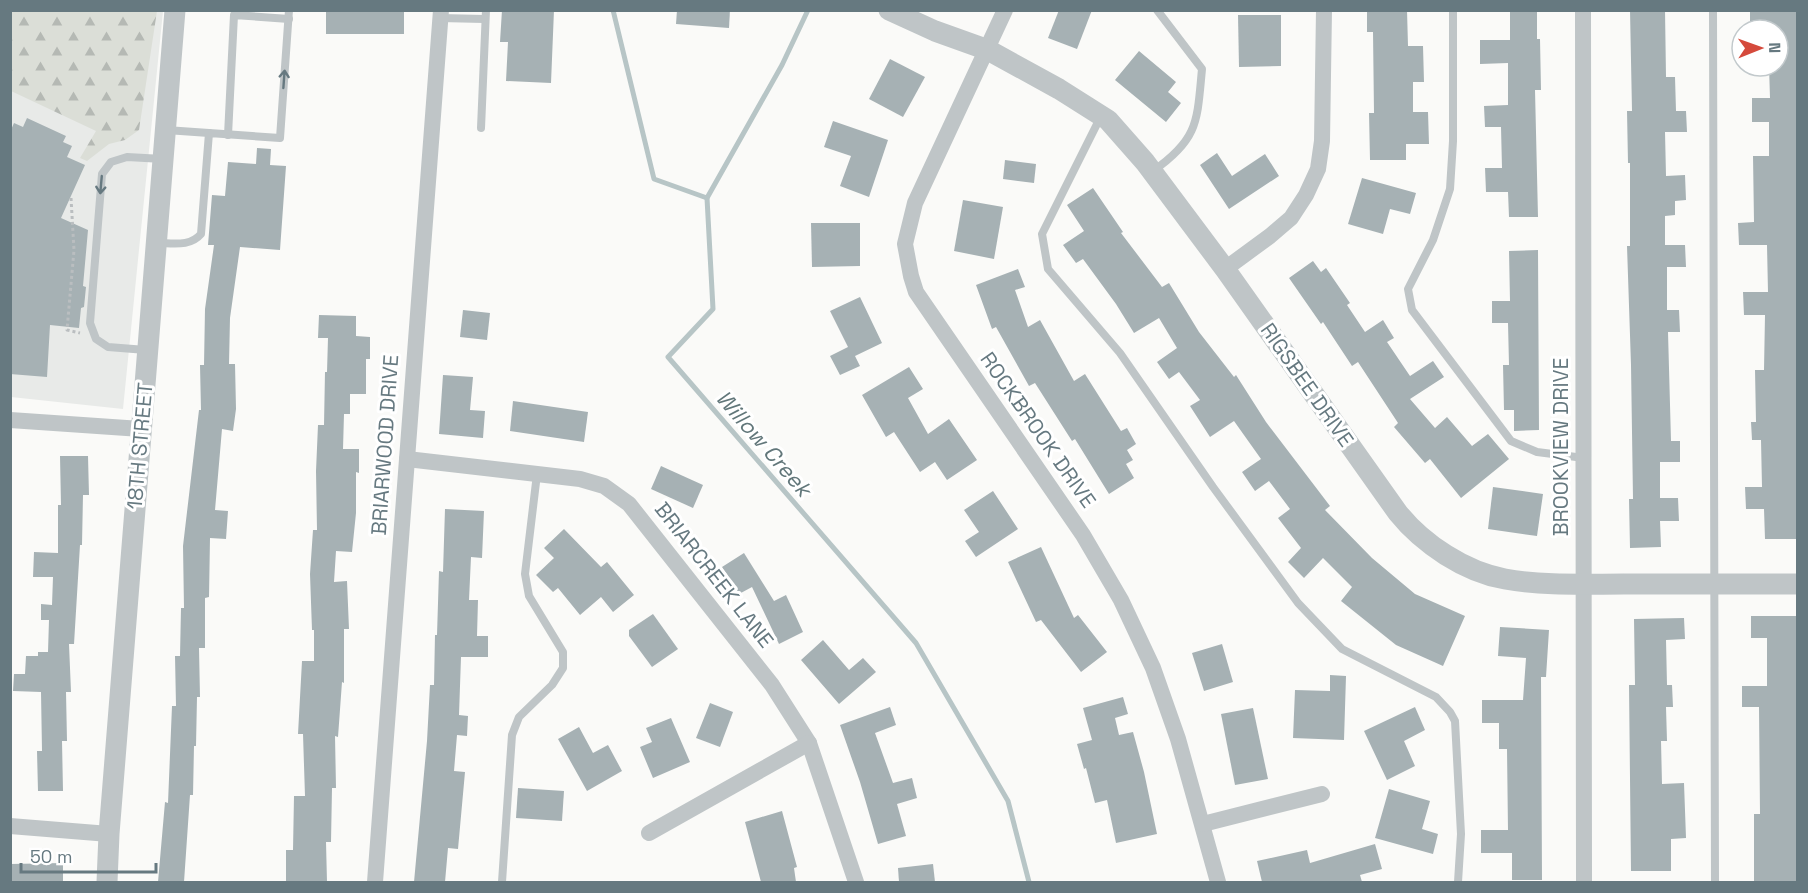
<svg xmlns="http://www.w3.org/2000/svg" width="1808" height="893" font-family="'Space Grotesk',sans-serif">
<defs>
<pattern id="forest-firs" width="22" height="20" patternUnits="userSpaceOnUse" patternTransform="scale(1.5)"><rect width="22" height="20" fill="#dbded7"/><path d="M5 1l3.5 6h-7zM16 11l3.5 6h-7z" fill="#b5b9b4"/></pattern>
</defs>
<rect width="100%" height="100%" fill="#fafaf8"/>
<polygon fill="#e8eae8" points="10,11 163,11 123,409 11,397"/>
<polygon fill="url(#forest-firs)" points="11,10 157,11 139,130 125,140 109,144 87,161 80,158 96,131 11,91"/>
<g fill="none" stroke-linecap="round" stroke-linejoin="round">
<g stroke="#b7c5c6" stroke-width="5">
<polyline points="613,10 654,179 707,198"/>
<polyline points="808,10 782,65 707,198 713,309 668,357 916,643 1008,801 1029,882"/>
</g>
</g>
<g fill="#a6b1b4">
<rect x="326" y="10" width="78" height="24"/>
<polygon points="502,10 554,10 551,83 506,81 508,42 500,42"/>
<polygon points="677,10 730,10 729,28 676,24"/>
<polygon points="1059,10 1092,10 1077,49 1048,38"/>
<polygon points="1367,10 1407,10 1408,46 1423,46 1424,82 1413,82 1413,112 1428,112 1429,144 1406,144 1406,160 1370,160 1369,113 1374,113 1373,32 1367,32"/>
<polygon points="1510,10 1537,10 1537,39 1540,39 1541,90 1535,90 1538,217 1509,217 1508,192 1486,192 1485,168 1502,168 1501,127 1485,127 1484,106 1508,105 1508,63 1480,64 1480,40 1510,40"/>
<polygon points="1630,10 1665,10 1666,77 1675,77 1676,111 1686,111 1687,132 1665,132 1666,176 1685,175 1686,200 1675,201 1675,215 1665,216 1665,245 1685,245 1686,267 1667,267 1667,310 1679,310 1680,332 1668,332 1671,441 1680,441 1680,462 1660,462 1660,498 1678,498 1679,521 1660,521 1661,547 1630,548 1629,499 1633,499 1631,365 1627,246 1630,246 1630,163 1628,163 1627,111 1632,111"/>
<polygon points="1750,10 1797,10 1797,539 1765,539 1764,509 1746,509 1745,487 1762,487 1761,440 1752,440 1751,422 1756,422 1755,370 1764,370 1765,315 1744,315 1743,292 1768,292 1767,245 1739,245 1738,223 1754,222 1753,156 1769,156 1769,122 1752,122 1752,98 1770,98 1769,66 1778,66 1778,30 1750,30"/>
<polygon points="1238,15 1281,15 1281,66 1239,67"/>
<polygon points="1139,51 1176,82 1168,92 1181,103 1166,122 1115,80"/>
<polygon points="890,59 925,77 903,117 869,99"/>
<polygon points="27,118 66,136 63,142 72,146 67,157 85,165 61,218 88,230 83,286 86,287 84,307 81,308 79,328 50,325 47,377 10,374 10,132 14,123 23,127"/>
<polygon points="833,121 888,140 869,197 840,186 851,156 824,147"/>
<polygon points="257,148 271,149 270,165 286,166 280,250 240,247 230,318 229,364 235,364 236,409 233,431 222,429 215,510 228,511 226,539 210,538 209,597 205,598 205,648 199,648 200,697 197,697 196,746 194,746 193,795 190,795 184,882 158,882 165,802 168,803 172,706 176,706 175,656 180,656 181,608 184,608 183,546 199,410 201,410 200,365 204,365 205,309 214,245 208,245 212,195 225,196 228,162 256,164"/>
<polygon points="1217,153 1232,176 1265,154 1279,176 1229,209 1200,165"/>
<polygon points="1005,160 1036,164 1034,183 1003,179"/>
<polygon points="1362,178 1416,193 1410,214 1390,209 1383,234 1348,224"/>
<polygon points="1093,188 1123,232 1121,233 1162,287 1169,283 1199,332 1234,377 1236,375 1266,422 1330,506 1325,510 1372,558 1415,594 1465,616 1443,666 1396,645 1341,601 1352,587 1323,558 1304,578 1288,562 1301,548 1278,518 1290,509 1269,481 1255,491 1242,472 1261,459 1234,421 1210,437 1190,406 1200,400 1179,372 1169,379 1157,362 1177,348 1159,318 1134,333 1116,304 1083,259 1076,263 1063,245 1084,231 1067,205"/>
<polygon points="963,200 1003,207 994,259 954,251"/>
<polygon points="811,223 860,223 860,266 812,267"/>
<polygon points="1538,250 1539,430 1514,431 1514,410 1504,410 1503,365 1509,365 1508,323 1492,323 1492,301 1510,301 1509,251"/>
<polygon points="1313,261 1321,272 1326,268 1350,303 1347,305 1365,332 1383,320 1394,338 1387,342 1410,376 1433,361 1444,377 1410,399 1435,428 1447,417 1472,446 1488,434 1509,459 1461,498 1430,459 1425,463 1394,427 1398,423 1358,362 1352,366 1323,322 1321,324 1289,278"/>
<polygon points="1018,269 1025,287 1015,290 1028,327 1040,320 1074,381 1085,374 1121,431 1127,428 1136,444 1127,450 1133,460 1126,464 1134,478 1109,494 1075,439 1072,441 1035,383 1029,386 996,327 992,329 976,285"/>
<polygon points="860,297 882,343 855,356 860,366 840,375 830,356 848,347 830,311"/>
<polygon points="463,310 490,313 487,340 460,337"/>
<polygon points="319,315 356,316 356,336 370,337 370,359 366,359 366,394 350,394 350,414 344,414 343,449 359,449 359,473 356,472 356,513 352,552 336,551 334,582 347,581 349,629 344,629 344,683 342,682 338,737 335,736 336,788 332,788 331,842 326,842 327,882 286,882 286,850 293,850 294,796 305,796 303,734 298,734 302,661 314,661 314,630 312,630 310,574 313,530 317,530 316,471 318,425 324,425 325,372 327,372 328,338 318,338"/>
<polygon points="909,367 923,389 908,398 928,434 949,419 977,460 947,480 935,462 920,472 894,432 886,437 862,395"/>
<polygon points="443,375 473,377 470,410 485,411 483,438 439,434"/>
<polygon points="513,401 588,412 584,442 510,431"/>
<polygon points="60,456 88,456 89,495 83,495 82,545 80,545 74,644 69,644 71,692 66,692 67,741 62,741 63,791 38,791 37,751 42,751 41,692 13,691 14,674 25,674 26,656 38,656 38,652 48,652 49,620 41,620 41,604 52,605 53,577 33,577 34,552 58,553 58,505 61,505"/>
<polygon points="661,466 703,485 693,508 651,489"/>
<polygon points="1493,487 1543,494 1537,536 1488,529"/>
<polygon points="993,491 1018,529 976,557 965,541 979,532 964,510"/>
<polygon points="445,509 484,511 482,558 471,557 469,600 478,600 477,636 488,636 488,657 461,657 459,715 468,716 467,736 457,735 454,771 465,772 458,849 448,848 445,882 414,882 427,741 430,685 434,685 435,635 437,635 439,571 443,572"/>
<polygon points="564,529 601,567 607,562 634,595 613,612 601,597 580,615 558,588 553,592 536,575 554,558 544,548"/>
<polygon points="1041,547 1074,618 1078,615 1107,652 1081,672 1041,620 1036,622 1008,562"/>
<polygon points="744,553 774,601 786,595 803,632 779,644 752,587 739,594 722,567"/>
<polygon points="653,614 678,649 652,667 629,636 629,630"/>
<polygon points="1751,616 1797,616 1797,882 1754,882 1754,814 1760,814 1759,707 1742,707 1742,686 1767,686 1767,638 1751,638"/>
<polygon points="1684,618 1685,639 1666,640 1667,685 1672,685 1673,707 1666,707 1667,741 1661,741 1662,784 1684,783 1686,838 1671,839 1671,871 1631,871 1629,685 1635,685 1634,619"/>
<polygon points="1500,627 1549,630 1546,677 1541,677 1542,880 1512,880 1512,853 1481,853 1481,830 1508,830 1507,749 1499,749 1499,723 1482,723 1482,700 1523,700 1526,658 1498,656"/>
<polygon points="823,640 849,670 863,658 876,672 839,704 801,660"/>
<polygon points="1222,644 1233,682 1204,691 1192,653"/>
<polygon points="1330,675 1346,676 1344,740 1293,738 1295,690 1330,691"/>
<polygon points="1123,697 1128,714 1115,718 1119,735 1133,732 1144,772 1157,834 1116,843 1107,800 1095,803 1086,768 1084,769 1077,744 1092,740 1083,708"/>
<polygon points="710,703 733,712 720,747 696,738"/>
<polygon points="890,707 896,725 875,733 893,783 912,778 917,798 897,804 906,836 878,844 860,782 840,725"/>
<polygon points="1415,707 1425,730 1404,741 1415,766 1387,780 1364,731"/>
<polygon points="1253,708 1268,779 1235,785 1221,714"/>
<polygon points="671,718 690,762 653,778 640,747 652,742 646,728"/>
<polygon points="579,727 593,753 608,745 622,771 587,791 558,739"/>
<polygon points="518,788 564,791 562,821 516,818"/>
<polygon points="1389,789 1430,801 1422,829 1438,834 1433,854 1375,838"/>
<polygon points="782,811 797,867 794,868 796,882 761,882 745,822"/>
<polygon points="1375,844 1382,869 1360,875 1362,882 1262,882 1257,861 1307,850 1310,863"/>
<polygon points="63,863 63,882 10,882 10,864"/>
<polygon points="933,864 935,882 899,882 898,868"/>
</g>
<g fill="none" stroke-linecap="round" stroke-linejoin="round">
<polyline stroke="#babec0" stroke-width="3" stroke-dasharray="3 3" stroke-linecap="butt" points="71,198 74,250 67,330 80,333"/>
<g stroke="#bfc5c7" stroke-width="8">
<polyline points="1453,10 1453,141 1450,189 1433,240 1408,289 1412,310 1511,441 1537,452 1584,458"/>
<polyline points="1713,10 1715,882"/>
<polyline points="440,18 484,19"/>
<polyline points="1101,116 1042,234 1048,269 1120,353 1213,487 1298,603 1342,649 1436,697 1450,712 1455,721 1461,834 1458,882"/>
<polyline points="481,128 486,10"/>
<polyline points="166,130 209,133"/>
<polyline points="228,135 234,15 289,19"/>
<path d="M1153,171C1199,139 1197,121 1202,69L1157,10"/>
<path d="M157,243C173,243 190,247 201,234L209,133L280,138L289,10"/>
<polyline points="146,350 108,347 96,339 90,323 102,174 111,162 127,157 163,159"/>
<polyline points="502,882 512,735 519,717 552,685 563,668 563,652 529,596 525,574 537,474"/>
</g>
<g stroke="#bfc5c7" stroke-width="16">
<polyline points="1005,10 915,203 905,244 911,276 916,292 1083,535 1121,600 1153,668 1178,739 1218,882"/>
<polyline points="1583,10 1584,882"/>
<polyline points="1225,269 1270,236 1291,218 1306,195 1318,169 1322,141 1324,10"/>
<polyline points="10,420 141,429"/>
<polyline points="407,459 580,479 604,486 629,504 772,685 809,743 856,882"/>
<polyline points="1203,824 1322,794"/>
<polyline points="10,826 109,834"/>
<polyline points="649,833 809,743"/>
<polyline points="375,882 441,10"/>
</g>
<g stroke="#bfc5c7" stroke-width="21">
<path d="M889,10L935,31L988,50L1059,89L1108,120L1145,162L1225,269L1398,513C1423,544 1465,572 1505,579C1543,586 1585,584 1624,584C1682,584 1740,584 1798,584"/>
<polyline points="107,882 109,834 175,10"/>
</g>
</g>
<defs><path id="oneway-shaft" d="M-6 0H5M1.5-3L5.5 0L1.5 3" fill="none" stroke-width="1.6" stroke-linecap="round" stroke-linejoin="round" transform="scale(1.5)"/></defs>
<g stroke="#667980">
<use href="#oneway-shaft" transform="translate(284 79) rotate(-86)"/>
<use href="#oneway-shaft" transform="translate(101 185) rotate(95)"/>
</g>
<g text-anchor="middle" stroke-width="6" stroke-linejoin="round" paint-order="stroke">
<g font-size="21" fill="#667980" stroke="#fff">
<text transform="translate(1307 385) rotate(55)" y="7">RIGSBEE DRIVE</text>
<text transform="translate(1038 430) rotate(55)" y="7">ROCKBROOK DRIVE</text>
<text transform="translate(385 445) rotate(-86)" y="7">BRIARWOOD DRIVE</text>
<text transform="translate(140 446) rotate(-85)" y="7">18TH STREET</text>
<text transform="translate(1561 447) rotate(-90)" y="7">BROOKVIEW DRIVE</text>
<text transform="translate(714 575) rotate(52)" y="7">BRIARCREEK LANE</text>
</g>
<g font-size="22" font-style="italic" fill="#62777a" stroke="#fff">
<text transform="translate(764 443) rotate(49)" y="8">Willow Creek</text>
</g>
</g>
<rect width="1808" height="893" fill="none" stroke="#667980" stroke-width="24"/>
<g transform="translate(1760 48) rotate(89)"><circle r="28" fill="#ffffff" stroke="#c2c9cc" stroke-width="1.5"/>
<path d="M0-4.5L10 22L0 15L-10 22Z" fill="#d54a3c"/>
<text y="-9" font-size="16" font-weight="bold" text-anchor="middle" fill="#667980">N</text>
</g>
<path d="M21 863v9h135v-9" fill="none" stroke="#667980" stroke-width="3"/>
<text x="30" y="863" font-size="18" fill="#667980" stroke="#ffffff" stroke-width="4.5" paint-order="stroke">50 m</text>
</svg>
